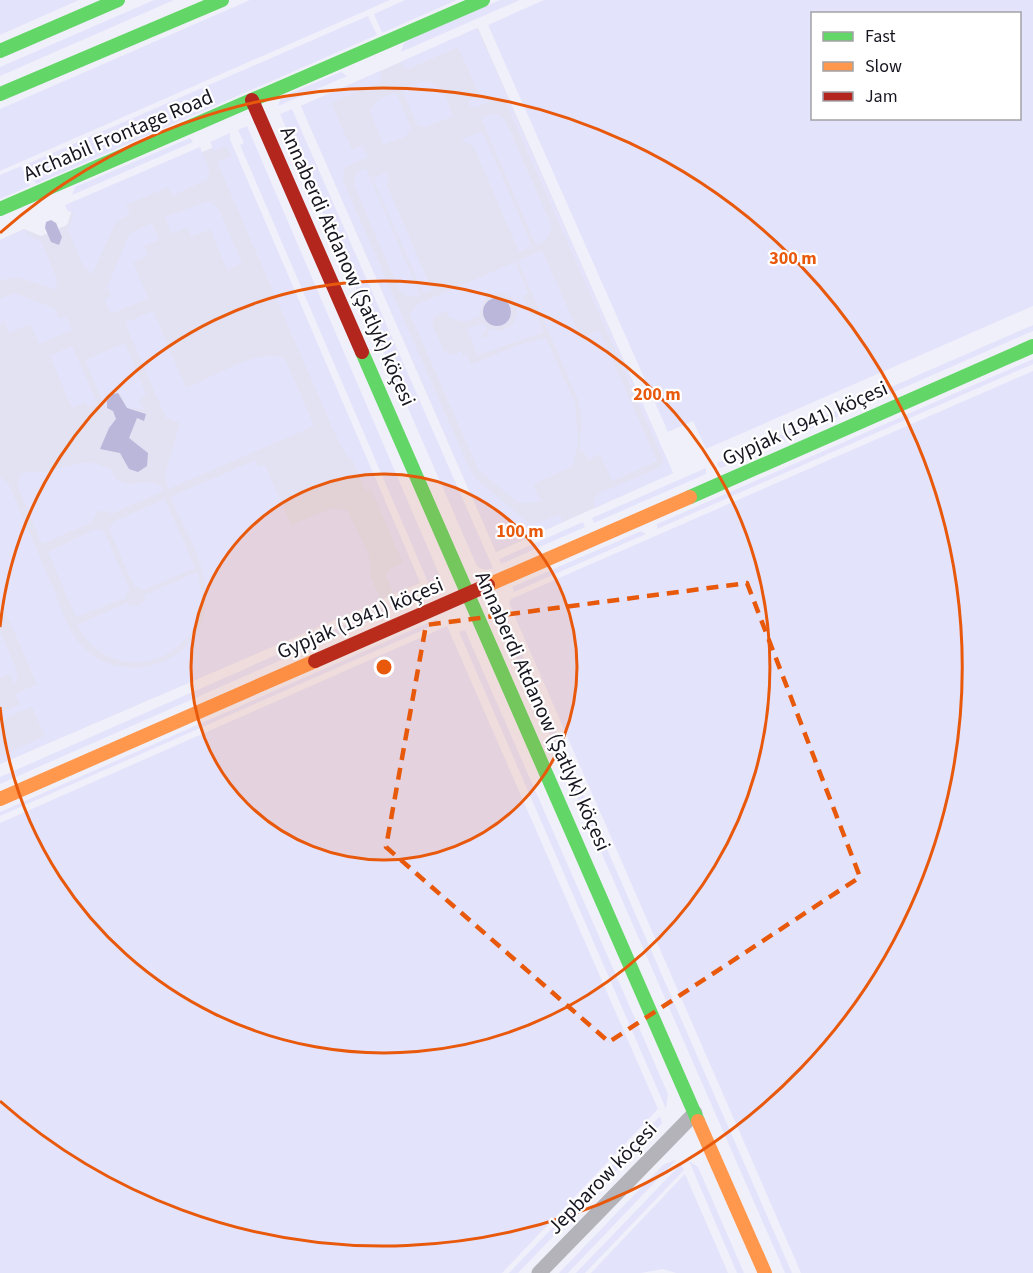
<svg xmlns="http://www.w3.org/2000/svg" width="1033" height="1273" font-family="'Source Sans 3',sans-serif">
<rect width="100%" height="100%" fill="#f0f0fa"/>
<g fill="#e2e2f2">
<polygon points="478,28 673,473 496,552 301,106"/>
<polygon points="230,140 420,583 0,764 0,240 24,229 41,236 67,225 73,208"/>
</g>
<g fill="#e4e3fc" fill-rule="evenodd">
<polygon points="0,0 79,0 0,35"/>
<polygon points="154,0 174,0 0,76 0,67"/>
<polygon points="250,0 390,0 0,171 0,109"/>
<polygon points="405,0 457,0 382,33 374,14"/>
<polygon points="500,0 520,0 401,52 404,43 412,38"/>
<path d="M544,0H1033V306L706,449L693,421L668,432L488,25ZM812,14H1020V118H812Z"/>
<polygon points="368,16 377,35 36,184 27,164"/>
<polygon points="477,28 673,473 595,508 593,501 599,493 660,468 664,461 503,96 477,107 471,107 468,101 480,96 458,47 408,69 405,69 400,62"/>
<polygon points="380,71 382,81 331,103 352,150 363,145 368,157 344,168 343,181 469,468 476,479 531,525 560,515 563,522 496,551 301,106"/>
<polygon points="341,72 347,76 278,106 281,97"/>
<path d="M423,81C442,80 447,101 453,116L426,127L417,125L402,90Z"/>
<polygon points="396,92 411,128 406,136 383,145 370,110 378,100"/>
<path d="M292,109L493,568C486,571 480,570 476,564L280,114Z"/>
<polygon points="490,114 499,115 506,122 552,227 546,240 536,245 481,118"/>
<polygon points="247,126 445,588 433,594 240,145 244,143 238,130"/>
<polygon points="482,131 532,246 519,252 474,147 461,140"/>
<polygon points="230,133 230,140 420,582 394,594 386,576 389,570 403,563 371,489 366,491 351,457 348,458 336,436 217,162 231,156 227,146 214,151 210,142"/>
<polygon points="190,138 193,142 72,195 75,187"/>
<polygon points="200,147 209,170 208,179 172,196 168,187 126,205 130,214 116,222 92,275 83,266 68,230 74,214 67,210 65,205"/>
<polygon points="21,166 30,186 0,199 0,175"/>
<polygon points="366,168 420,295 407,296 399,290 354,185 356,173"/>
<polygon points="386,172 389,178 387,185 432,290 423,293 373,178"/>
<polygon points="209,201 218,207 242,263 227,270 210,229 191,237 187,227 172,234 165,217"/>
<polygon points="152,223 159,240 144,246 148,256 133,262 148,298 111,314 105,300 111,295 107,288 129,234"/>
<polygon points="24,230 27,231 26,235 41,241 56,277 57,290 17,277 0,280 0,240"/>
<polygon points="542,250 581,338 599,330 657,461 612,481 600,454 588,460 584,452 579,450 582,420 579,402 518,261"/>
<polygon points="515,262 528,293 523,296 531,317 537,315 543,332 478,355 467,329 482,323 487,327 482,337 487,338 489,328 499,332 513,325 518,312 512,297 500,292 485,298 479,316 464,322 450,318 447,311 435,316 432,325 444,351 453,355 461,351 463,356 466,354 471,365 521,344 546,338 575,404 578,441 573,466 533,484 541,502 519,503 479,471 410,314 416,305"/>
<polygon points="14,293 56,309 58,318 66,316 72,330 39,344 30,324 9,333 4,322 0,324 0,299"/>
<path d="M153,311L186,388C209,379 264,345 285,359L314,426L168,489L165,475L180,423L166,418L125,323Z"/>
<polygon points="1033,325 1033,331 721,468 718,466 717,463"/>
<polygon points="125,343 146,394 139,401 144,409 127,408 121,394 116,392 107,401 106,409 85,360"/>
<polygon points="72,346 97,403 88,407 85,402 72,408 50,356"/>
<polygon points="1033,359 1033,364 657,529 657,524"/>
<polygon points="1033,371 1033,1273 801,1273 509,603 511,599"/>
<path d="M256,460L259,467L265,465L291,525L333,508L348,511L369,556L370,575L381,600L0,764V756L45,736L32,707L0,720V713L20,704L15,694L37,684L0,599V477L8,483C23,518 38,553 53,588C61,607 67,630 81,645C123,691 205,663 206,600C208,565 184,528 170,497Z"/>
<path d="M90,462L110,468C113,472 114,477 118,480C132,490 149,476 162,487L163,491L111,514L107,511H98L92,522L42,544L18,487L19,476C29,468 37,474 47,471C62,467 75,464 90,462Z"/>
<polygon points="706,468 706,474 594,523 592,518"/>
<polygon points="165,499 195,568 143,590 134,586 109,529 113,522"/>
<polygon points="583,522 585,527 501,564 499,559"/>
<polygon points="96,529 104,531 129,589 125,598 76,617 48,552"/>
<polygon points="641,531 646,534 514,592 512,587"/>
<path d="M197,572C223,653 117,699 77,625L127,603L131,606H139L145,600V595Z"/>
<polygon points="385,607 388,613 0,784 0,777"/>
<polygon points="504,613 792,1273 785,1273 498,616"/>
<polygon points="437,619 439,623 0,816 0,812"/>
<polygon points="447,626 658,1109 502,1273 0,1273 0,823"/>
<polygon points="465,630 668,1094 666,1109 459,632"/>
<polygon points="0,631 18,673 15,686 10,674 0,678"/>
<polygon points="660,1116 662,1123 518,1273 509,1273"/>
<polygon points="677,1159 568,1273 559,1273 663,1165"/>
<polygon points="689,1161 698,1167 744,1273 737,1273"/>
<polygon points="681,1164 684,1170 585,1273 576,1273"/>
<polygon points="685,1174 728,1273 676,1273 663,1269 641,1273 591,1273"/>
</g>
<g fill="#bab7db">
<polygon points="51,220 56,223 62,237 59,245 51,242 45,228 46,222"/>
<circle cx="497" cy="312" r="14"/>
<polygon points="118,393 127,408 146,414 144,421 137,418 129,438 148,453 147,466 138,472 129,469 120,453 100,449 109,428 116,419 113,411 107,408 107,401 113,394"/>
</g>
<g fill="none" stroke-linecap="round" stroke-linejoin="round">
<polyline stroke="#b3b3b9" stroke-width="15" points="539,1273 695,1113"/>
<g stroke="#63d668" stroke-width="14">
<polyline points="0,51 118,0"/>
<polyline points="0,94 222,0"/>
<polyline points="0,209 483,0"/>
<polyline points="362,352 698,1121"/>
<polyline points="690,497 1033,346"/>
</g>
<g stroke="#ff974d" stroke-width="14">
<polyline points="488,585 690,497"/>
<polyline points="0,799 315,661"/>
<polyline points="698,1121 765,1273"/>
</g>
<g stroke="#b3261e" stroke-width="14">
<polyline points="252,100 362,352"/>
<polyline points="315,661 488,585"/>
</g>
</g>
<path fill="none" stroke="#e8590c" stroke-width="4.5" stroke-dasharray="12 8" stroke-linejoin="round" d="M747,583L860,877L609,1042L386,847L426,625Z"/>
<circle cx="384" cy="667" r="193" fill="#e8590c" fill-opacity=".12"/>
<g fill="none" stroke="#e8590c" stroke-width="3">
<circle cx="384" cy="667" r="193"/>
<path d="M0 627A386 386 0 1 1 0 707"/>
<path d="M0 233A579 579 0 1 1 0 1101"/>
</g>
<g text-anchor="middle" stroke-width="4.5" stroke-linejoin="round" paint-order="stroke">
<g font-size="21" fill="#171620" stroke="#fff">
<text transform="translate(118 135) rotate(-23)" y="7">Archabil Frontage Road</text>
<text transform="translate(348 266) rotate(66)" y="7">Annaberdi Atdanow (Şatlyk) köçesi</text>
<text transform="translate(805 423) rotate(-24)" y="7">Gypjak (1941) köçesi</text>
<text transform="translate(360 618) rotate(-23)" y="7">Gypjak (1941) köçesi</text>
<text transform="translate(543 711) rotate(66)" y="7">Annaberdi Atdanow (Şatlyk) köçesi</text>
<text transform="translate(602 1178) rotate(-46)" y="7">Jepbarow köçesi</text>
</g>
</g>
<circle cx="384" cy="667" r="9" fill="#e8590c" stroke="#fff" stroke-width="3"/>
<g font-size="18" text-anchor="middle" font-weight="bold" fill="#e8590c" stroke="#fff" stroke-width="4.5" stroke-linejoin="round" paint-order="stroke">
<text x="793" y="264">300 m</text>
<text x="657" y="400">200 m</text>
<text x="520" y="537">100 m</text>
</g>
<rect x="811" y="12" width="210" height="108" fill="#ffffff" stroke="#a2a2a6" stroke-width="1.5"/>
<rect x="823" y="32" width="30" height="9" fill="#63d668" stroke="#a2a2a6" stroke-width="1.5"/>
<text x="865" y="42" font-size="18" fill="#171620">Fast</text>
<rect x="823" y="62" width="30" height="9" fill="#ff974d" stroke="#a2a2a6" stroke-width="1.5"/>
<text x="865" y="72" font-size="18" fill="#171620">Slow</text>
<rect x="823" y="92" width="30" height="9" fill="#b3261e" stroke="#a2a2a6" stroke-width="1.5"/>
<text x="865" y="102" font-size="18" fill="#171620">Jam</text>
</svg>
